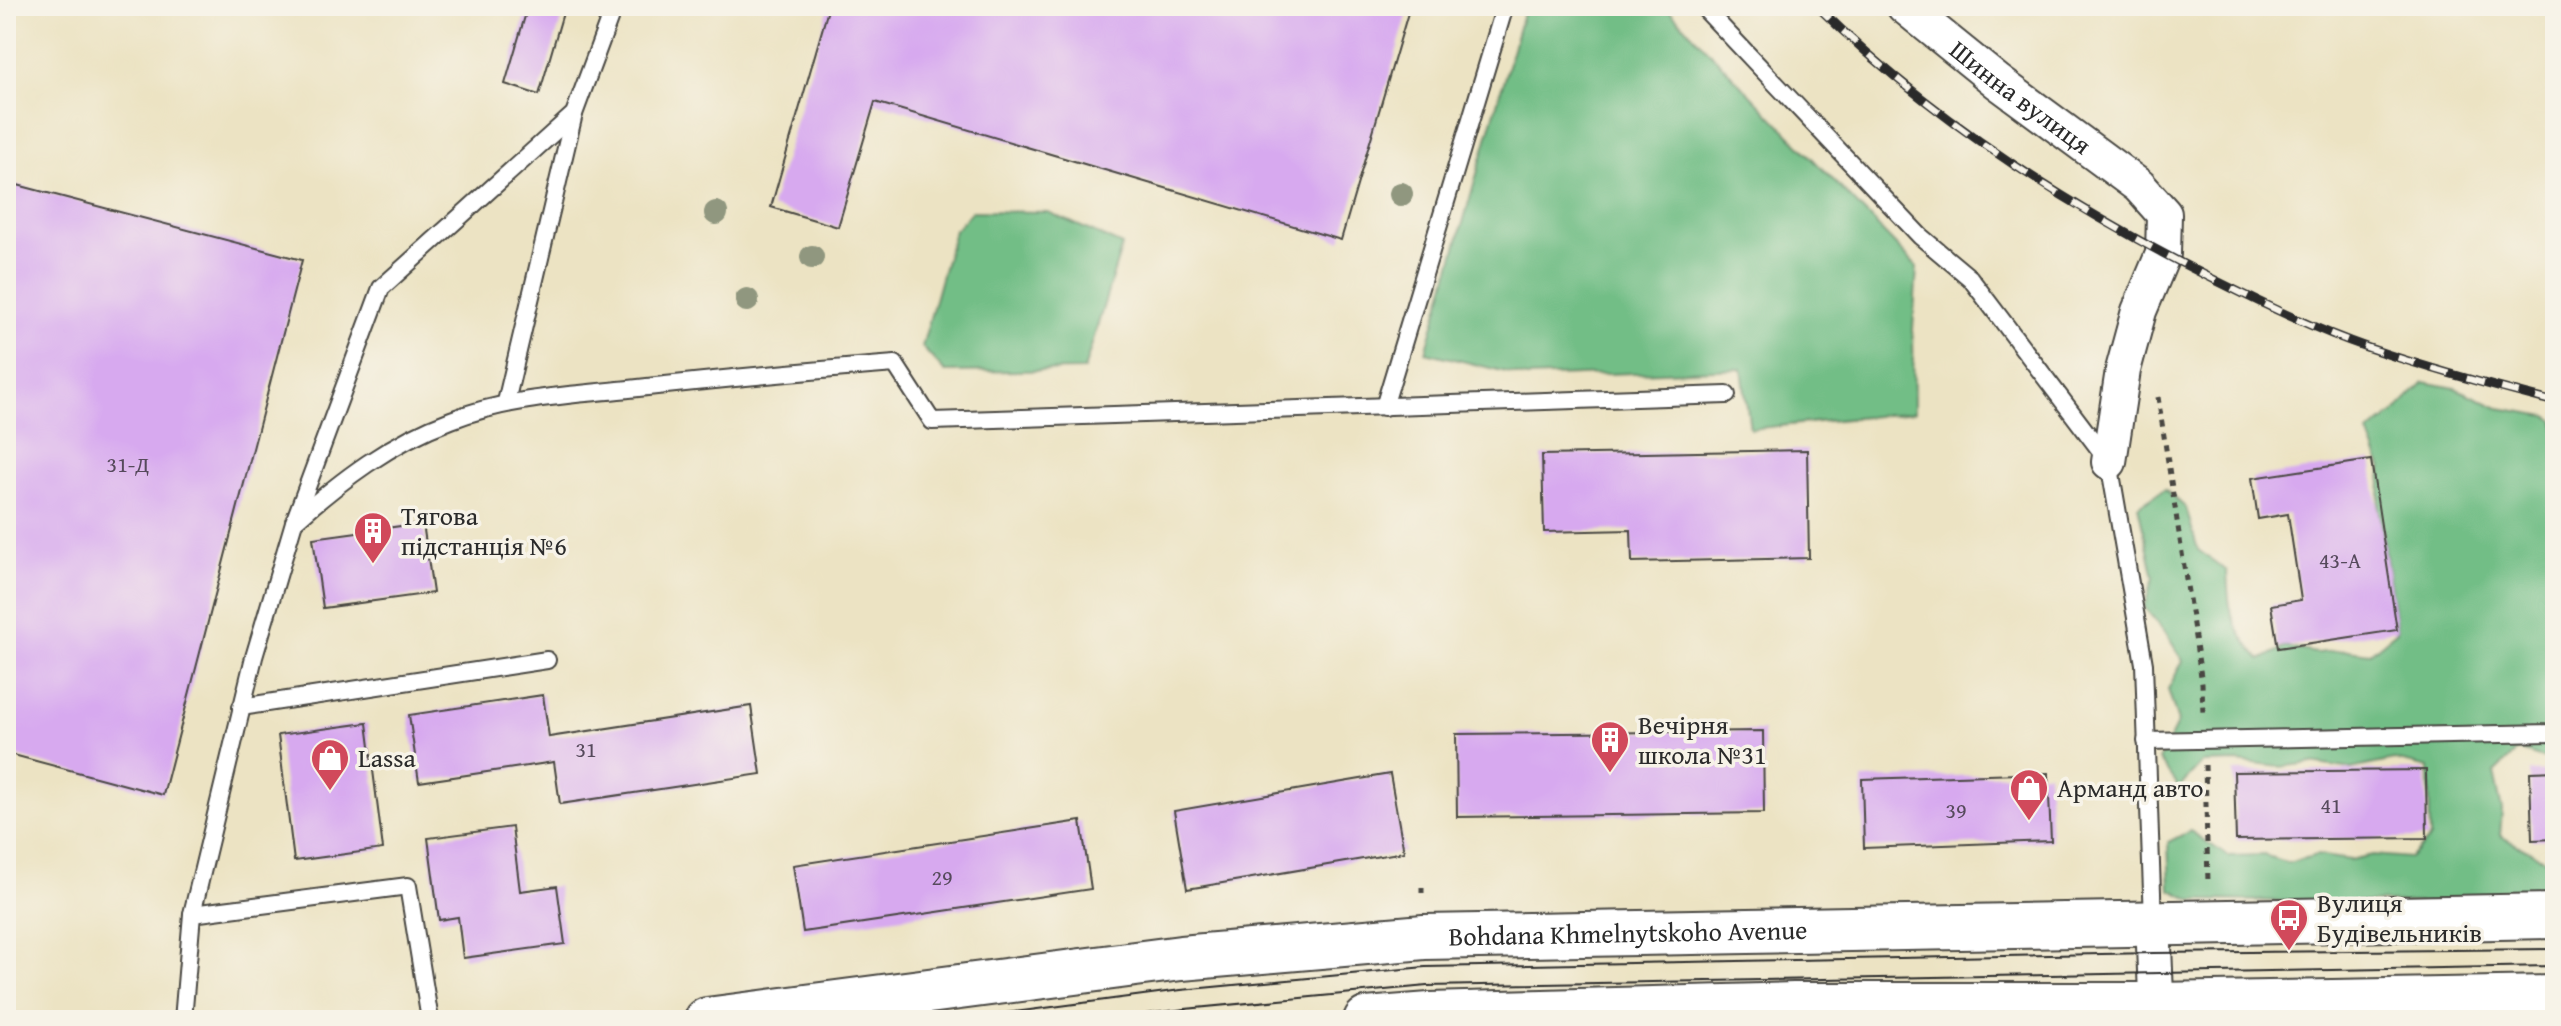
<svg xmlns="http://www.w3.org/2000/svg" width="2561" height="1026" font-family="'Gentium Book Plus',serif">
<rect width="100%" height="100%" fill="#f7f3e8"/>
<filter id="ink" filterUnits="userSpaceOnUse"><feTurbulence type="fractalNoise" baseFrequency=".0125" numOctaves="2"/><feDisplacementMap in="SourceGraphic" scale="16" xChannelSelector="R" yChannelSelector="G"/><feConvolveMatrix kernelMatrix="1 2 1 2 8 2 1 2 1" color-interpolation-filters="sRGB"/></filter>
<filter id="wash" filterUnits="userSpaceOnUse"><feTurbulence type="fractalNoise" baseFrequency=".006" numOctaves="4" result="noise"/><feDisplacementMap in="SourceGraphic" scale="32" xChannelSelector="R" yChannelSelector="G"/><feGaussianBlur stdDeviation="1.8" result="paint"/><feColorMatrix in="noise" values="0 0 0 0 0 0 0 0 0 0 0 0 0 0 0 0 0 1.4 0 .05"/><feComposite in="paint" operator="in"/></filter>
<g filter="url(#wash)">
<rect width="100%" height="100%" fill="#ece3c3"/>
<g fill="#72be86" stroke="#4e7458" stroke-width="2">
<polygon points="1525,6 1665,6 1917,267 1913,329 1914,412 1750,429 1742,369 1526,377 1426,352"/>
<polygon points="972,211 1048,212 1122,245 1084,370 945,372 922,347 954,231"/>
<path d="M2424,382L2455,388L2499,408L2547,416L2555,421V762L2518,750L2494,773L2502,810L2500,836L2546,860L2555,857V904L2192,900L2170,889L2168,842L2190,831L2228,856L2264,855L2288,863L2317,855L2350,860L2373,855L2410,858L2430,838L2429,768L2394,760L2351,769L2311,763L2280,767L2237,762L2202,763L2179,788L2159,760L2178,722L2168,689L2183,661L2165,632L2144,607L2154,577L2138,506L2165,489L2186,508L2198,550L2227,571C2229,613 2231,628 2261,660L2285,647L2316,653L2348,650L2370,653L2397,631L2379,508L2382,469L2368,433L2393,414Z"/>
</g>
<g id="blocks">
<g fill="#d7a9ef">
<polygon points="528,6 565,6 539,95 505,84"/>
<polygon points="829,6 1410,6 1341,240 875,102 838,227 771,207"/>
<polygon points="6,182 302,260 163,795 6,753"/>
<polygon points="1807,450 1809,558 1632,562 1631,530 1544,532 1542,455"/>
<polygon points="2371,460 2397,630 2278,648 2271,605 2301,600 2288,514 2258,519 2252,478"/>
<polygon points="423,523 433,593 323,608 313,538"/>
<polygon points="543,695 549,737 751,706 761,774 560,804 554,762 419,782 409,715"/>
<polygon points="367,723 383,849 294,861 278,735"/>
<polygon points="1763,731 1764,813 1457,817 1456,734"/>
<polygon points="2426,770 2427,838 2236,840 2234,772"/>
<polygon points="2555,771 2555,839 2532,840 2530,772"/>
<polygon points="2048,773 2051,841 1864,848 1862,779"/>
<polygon points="1390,774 1404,852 1187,889 1174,811"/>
<polygon points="1081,821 1091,889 803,932 793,865"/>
<polygon points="512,827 520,891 557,886 565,944 463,958 458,917 439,920 428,838"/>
</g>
</g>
</g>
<g filter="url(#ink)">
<use href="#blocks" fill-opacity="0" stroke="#484742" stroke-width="2"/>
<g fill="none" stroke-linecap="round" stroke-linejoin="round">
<g stroke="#484742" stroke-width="20">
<g id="service">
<polyline points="1702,6 1920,236 1970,278 2109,462 2144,664 2153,921"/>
<polyline points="506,402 574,114"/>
<polyline points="1384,407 1505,6"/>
<path d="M294,522C341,480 391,442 451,420C508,398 569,395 629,389C718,379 806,371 895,364L932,421L1727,395"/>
<polyline points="241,707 547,660"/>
<polyline points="2146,741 2555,733"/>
<polyline points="192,914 408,886 430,1020"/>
<polyline points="183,1020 192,914 254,657 294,522 381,288 574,114 614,6"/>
</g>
</g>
<g stroke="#484742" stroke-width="38">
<g id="minor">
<path id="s1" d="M1904,6L1998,82L2139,186L2164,214L2163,254L2139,311L2123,370L2109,462"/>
<polyline points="2153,921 2157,1020"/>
</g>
</g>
<g stroke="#484742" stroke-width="48">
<g id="secondary">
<path id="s2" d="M707,1020L1181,958L1424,937L2555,916"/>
<polyline points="1366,1020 1430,1015 1794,1005 2156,1005 2555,998"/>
</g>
</g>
<g stroke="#484742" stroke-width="5" stroke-dasharray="6 6" stroke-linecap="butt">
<polyline points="2158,397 2202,683 2203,715"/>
<polyline points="2205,765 2208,883"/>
<polyline points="1422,887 1422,899"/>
</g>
<use href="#service" stroke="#fff" stroke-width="16"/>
<use href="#minor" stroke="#fff" stroke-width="34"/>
<use href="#secondary" stroke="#fff" stroke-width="44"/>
<g stroke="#2b2b2b" stroke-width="2">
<polyline points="953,1020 1181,990 1425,967 2154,953 2555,949"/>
<polyline points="1098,1020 1185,1009 1427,986 2555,966"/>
</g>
<g stroke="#2b2b2b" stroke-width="9">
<path id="rail" d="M1817,6C1930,118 2067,206 2209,277C2261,303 2314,329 2369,348C2430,369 2492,386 2555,402"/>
</g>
<use href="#rail" stroke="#f7f3e8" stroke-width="6" stroke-dasharray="18" stroke-linecap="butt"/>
</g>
<g fill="#90977f">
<circle cx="1401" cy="194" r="12"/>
<circle cx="716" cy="213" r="12"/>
<circle cx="812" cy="257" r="12"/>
<circle cx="747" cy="300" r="12"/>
</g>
</g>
<defs>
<g id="building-pin" transform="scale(2)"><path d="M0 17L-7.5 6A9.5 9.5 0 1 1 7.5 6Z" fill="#d1495b" stroke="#f7f3e8"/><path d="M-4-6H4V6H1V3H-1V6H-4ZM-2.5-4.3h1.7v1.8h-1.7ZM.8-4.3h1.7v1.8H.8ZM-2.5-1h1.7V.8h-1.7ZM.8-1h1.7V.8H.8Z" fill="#fff"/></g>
<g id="shop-pin" transform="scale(2)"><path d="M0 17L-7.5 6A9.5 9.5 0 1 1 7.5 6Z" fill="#d1495b" stroke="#f7f3e8"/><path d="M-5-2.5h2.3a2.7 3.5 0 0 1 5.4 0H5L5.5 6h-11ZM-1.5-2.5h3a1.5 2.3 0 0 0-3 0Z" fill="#fff"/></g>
<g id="bus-pin" transform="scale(2)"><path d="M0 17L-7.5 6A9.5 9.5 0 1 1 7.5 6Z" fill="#d1495b" stroke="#f7f3e8"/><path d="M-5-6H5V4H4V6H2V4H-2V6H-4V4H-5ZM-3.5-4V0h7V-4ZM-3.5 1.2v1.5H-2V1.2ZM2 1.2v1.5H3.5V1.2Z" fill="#fff"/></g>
</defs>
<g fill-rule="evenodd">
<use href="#building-pin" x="373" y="531"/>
<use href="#building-pin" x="1610" y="740"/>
<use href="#shop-pin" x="330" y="758"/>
<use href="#shop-pin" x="2029" y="788"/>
<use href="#bus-pin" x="2289" y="918"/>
</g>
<g text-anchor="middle" stroke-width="7" stroke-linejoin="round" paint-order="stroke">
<g font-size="22" fill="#564a5c">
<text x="128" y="472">31-Д</text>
<text x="2340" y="568">43-А</text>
<text x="586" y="757">31</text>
<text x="2331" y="813">41</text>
<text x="1956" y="818">39</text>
<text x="942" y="885">29</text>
</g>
<g font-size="26" fill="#2b2b2b" stroke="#f7f3e8">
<text dy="9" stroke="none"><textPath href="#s1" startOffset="148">Шинна вулиця</textPath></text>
<text dy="9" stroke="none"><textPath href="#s2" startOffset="926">Bohdana Khmelnytskoho Avenue</textPath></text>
</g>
<g font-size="26" fill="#2b2b2b" stroke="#f7f3e8" text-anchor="start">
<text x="401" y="525">Тягова<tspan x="401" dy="30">пiдстанцiя №6</tspan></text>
<text x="1638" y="734">Вечірня<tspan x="1638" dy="30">школа №31</tspan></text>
<text x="358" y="767">Lassa</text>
<text x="2057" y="797">Арманд авто</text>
<text x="2317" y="912">Вулиця<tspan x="2317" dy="30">Будівельників</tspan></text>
</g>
</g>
<rect width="2561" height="1026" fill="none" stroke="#f7f3e8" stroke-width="32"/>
</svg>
